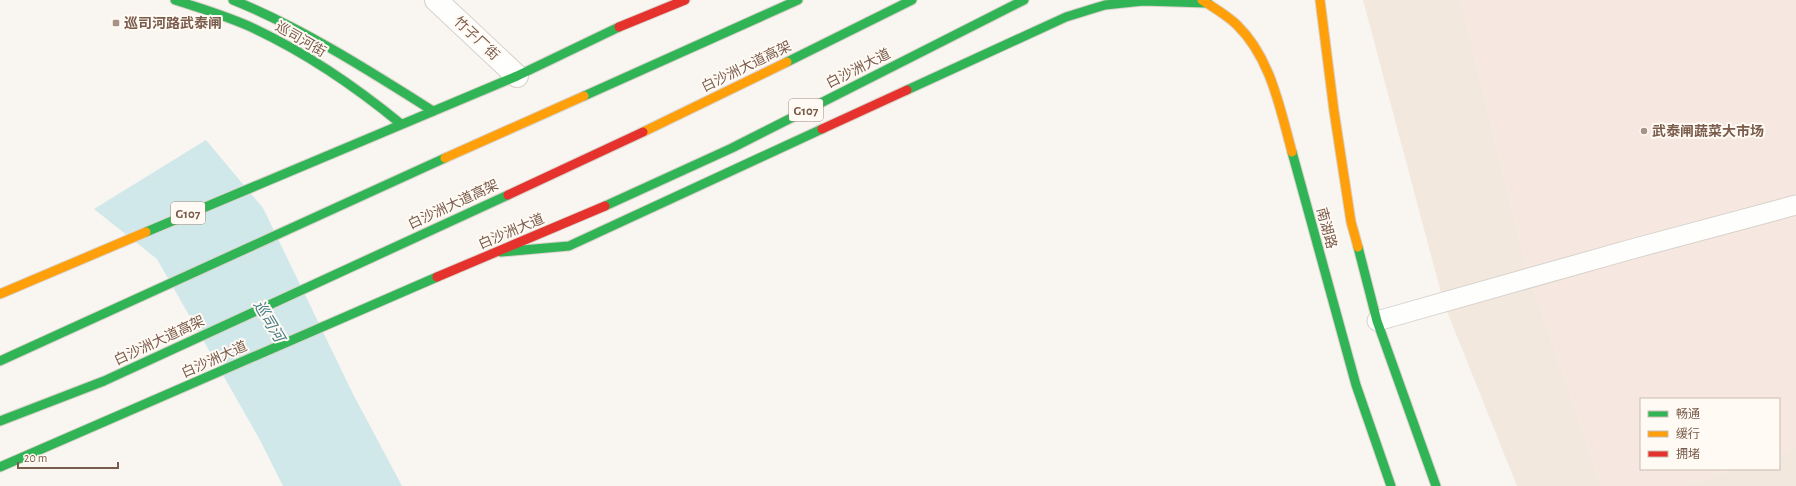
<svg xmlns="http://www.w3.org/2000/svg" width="1796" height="486" font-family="'Alegreya Sans','Noto Sans SC',sans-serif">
<rect width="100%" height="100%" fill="#f9f5f0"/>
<g fill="#f2e8de">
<polygon points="1363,0 1461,0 1525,262 1601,486 1517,486 1444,304"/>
<polygon points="1796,447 1796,486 1686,486 1734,469 1779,469 1779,453"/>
</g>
<polygon fill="#f6e8e1" points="1461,0 1796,0 1796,447 1779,453 1779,399 1641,399 1641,469 1734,469 1686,486 1601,486 1525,262"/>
<polygon fill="#d0e8ea" points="206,140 263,208 353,394 402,486 283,486 260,440 157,259 94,209"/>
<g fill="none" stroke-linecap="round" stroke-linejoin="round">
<g stroke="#d7d1cb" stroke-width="21">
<polyline id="lane" points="1377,321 1632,249 1796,205"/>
</g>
<g stroke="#d7d1cb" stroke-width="24">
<polyline id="street" points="436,0 517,76"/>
</g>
<g stroke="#d9d2cb" stroke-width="11">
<g id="fast">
<path d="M175,0C202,9 230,17 255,29C308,54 356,87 401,124"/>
<path d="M233,0C304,29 368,70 433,111"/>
<polyline points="787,62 912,0"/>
<polyline points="907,90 1066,17 1095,8 1105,5 1143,1 1208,3"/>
<polyline points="584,96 798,0"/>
<polyline points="1292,152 1356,385 1391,486"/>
<polyline points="605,206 732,148 1024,0"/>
<polyline points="146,232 517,76 619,27"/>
<polyline points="1358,247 1377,321 1436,486"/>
<polyline points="501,252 569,246 822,129"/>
<polyline points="0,361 445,158"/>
<polyline points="0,421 104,381 508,195"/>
<polyline points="0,467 437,277"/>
</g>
</g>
<g stroke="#d9d2cb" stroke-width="11">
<g id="slow">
<path d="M1202,0C1214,8 1227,15 1237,25C1271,58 1280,109 1292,152"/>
<polyline points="1320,0 1334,111 1351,222 1358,247"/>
<polyline points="643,132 787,62"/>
<polyline points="445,158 584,96"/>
<polyline points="0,294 146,232"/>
</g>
</g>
<g stroke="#d9d2cb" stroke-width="11">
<g id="jam">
<polyline points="619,27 685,0"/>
<polyline points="822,129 907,90"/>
<polyline points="508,195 643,132"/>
<polyline points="437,277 605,206"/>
</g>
</g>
<use href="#lane" stroke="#fefefd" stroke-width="19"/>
<use href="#street" stroke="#fefefd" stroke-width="22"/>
<use href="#fast" stroke="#30b455" stroke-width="9"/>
<use href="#slow" stroke="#ff9f0a" stroke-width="9"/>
<use href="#jam" stroke="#e5322d" stroke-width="9"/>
</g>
<g fill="#a69286" stroke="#fffaf3" stroke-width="1.5">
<rect x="112" y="19" width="8" height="8" rx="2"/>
<circle cx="1644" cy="131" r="4"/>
</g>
<g text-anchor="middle" stroke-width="4" stroke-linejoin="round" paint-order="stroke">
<g fill="#fffaf3" stroke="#a28b7f" stroke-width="1">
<rect x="789" y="99" width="34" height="22" rx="3"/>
<rect x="171" y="202" width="34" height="22" rx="3"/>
</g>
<g font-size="13" font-weight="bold" fill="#7a5c4d">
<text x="806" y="115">G107</text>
<text x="188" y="218">G107</text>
</g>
<g font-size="14" font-weight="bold" fill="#7a5c4d" stroke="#fffaf3" text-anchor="start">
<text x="124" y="28">巡司河路武泰闸</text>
<text x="1652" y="136">武泰闸蔬菜大市场</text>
</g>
<g font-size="14" fill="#7a5c4d" stroke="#fffaf3">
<text transform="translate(477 38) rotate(43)" y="5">竹子厂街</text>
<text transform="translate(301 39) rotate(30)" y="5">巡司河街</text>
<text transform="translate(746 66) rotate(-26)" y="5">白沙洲大道高架</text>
<text transform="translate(858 68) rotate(-27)" y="5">白沙洲大道</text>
<text transform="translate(453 204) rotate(-25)" y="5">白沙洲大道高架</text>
<text transform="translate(1327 228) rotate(75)" y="5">南湖路</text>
<text transform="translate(511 231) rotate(-23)" y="5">白沙洲大道</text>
<text transform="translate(159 340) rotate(-25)" y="5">白沙洲大道高架</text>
<text transform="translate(214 359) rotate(-24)" y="5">白沙洲大道</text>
</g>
<g font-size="15" font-style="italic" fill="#437c86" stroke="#fffaf3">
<text transform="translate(269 321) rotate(59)" y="5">巡司河</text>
</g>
</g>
<rect x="1640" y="398" width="140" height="72" fill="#fffaf3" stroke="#cabbb1"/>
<rect x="1648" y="411" width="20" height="6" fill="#30b455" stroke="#cabbb1"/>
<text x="1676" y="418" font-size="12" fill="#7a5c4d">畅通</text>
<rect x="1648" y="431" width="20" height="6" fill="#ff9f0a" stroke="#cabbb1"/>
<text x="1676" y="438" font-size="12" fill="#7a5c4d">缓行</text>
<rect x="1648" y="451" width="20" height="6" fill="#e5322d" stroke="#cabbb1"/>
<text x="1676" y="458" font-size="12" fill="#7a5c4d">拥堵</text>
<path d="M18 462v6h100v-6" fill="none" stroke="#7a5c4d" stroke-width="2"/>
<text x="24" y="462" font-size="12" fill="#7a5c4d" stroke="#fffaf3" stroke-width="3" paint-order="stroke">20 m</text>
</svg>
